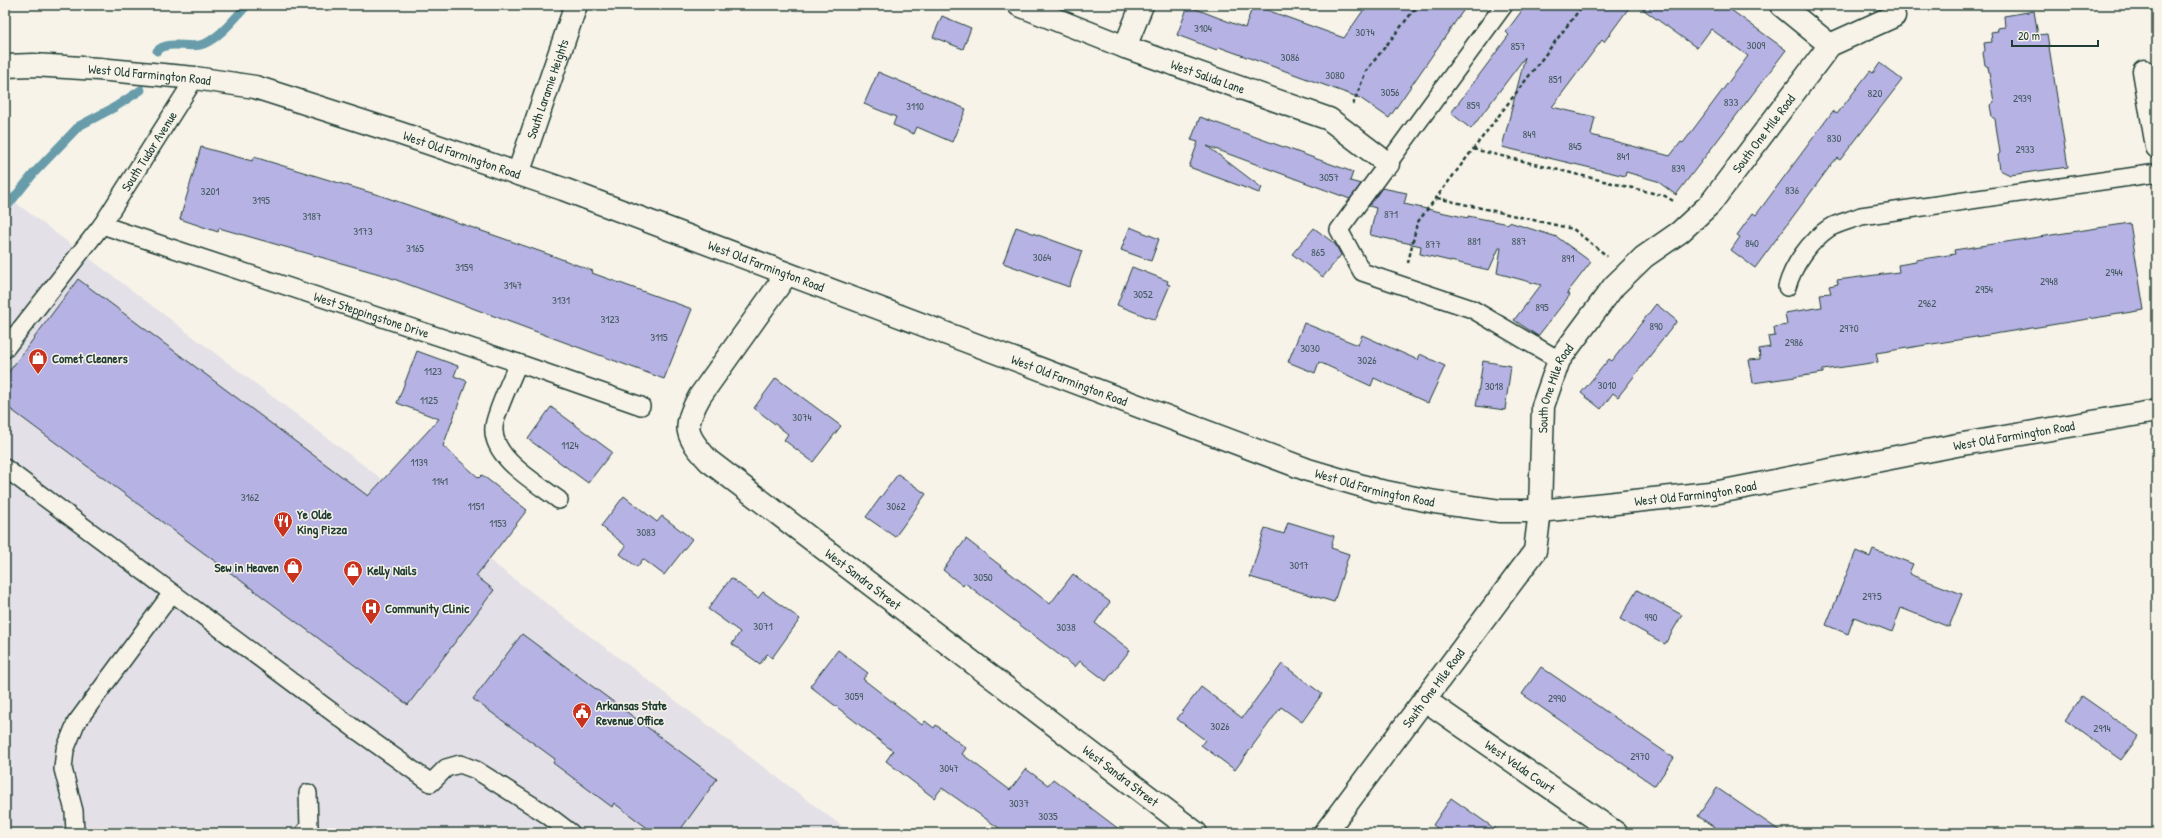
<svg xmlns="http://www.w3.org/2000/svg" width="2162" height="838" font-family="'Patrick Hand',sans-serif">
<rect width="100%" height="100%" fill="#f7f3e8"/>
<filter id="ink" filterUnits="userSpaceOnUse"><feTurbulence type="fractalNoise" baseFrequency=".025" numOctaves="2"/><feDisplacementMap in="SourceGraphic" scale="8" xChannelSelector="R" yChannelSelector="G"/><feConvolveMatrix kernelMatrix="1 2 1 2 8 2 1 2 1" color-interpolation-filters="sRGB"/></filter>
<g filter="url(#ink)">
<polygon fill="#e4e0e7" points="12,200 851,833 5,833 5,209"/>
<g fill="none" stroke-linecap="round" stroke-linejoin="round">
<g stroke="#679caa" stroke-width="9">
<path d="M157,51C169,40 185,48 200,45C216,42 236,17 247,5"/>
<polyline points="5,209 34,173 79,126 115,107 141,90"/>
</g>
</g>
<g fill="#b6b3e4" stroke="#1f3d34">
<polygon points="1253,5 1344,38 1367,5 1467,5 1389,118 1360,98 1219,47 1217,50 1177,35 1188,6 1245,28"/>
<polygon points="1526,5 1631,5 1604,42 1602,40 1552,107 1595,117 1591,135 1670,156 1681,142 1683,143 1748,56 1711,29 1697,48 1637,5 1728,5 1727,7 1786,50 1676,195 1657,181 1626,172 1625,176 1502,147 1525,57 1471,129 1451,113 1509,35 1506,32"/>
<polygon points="2034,11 2038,35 2047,34 2068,167 2010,175 2000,170 1998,155 2000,153 1995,119 1992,117 1990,105 1994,102 1988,67 1985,65 1983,53 1985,50 1984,43 1992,42 1991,32 1998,31 1997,28 2005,27 2004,16"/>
<polygon points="942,16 971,28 963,49 933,37"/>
<polygon points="1880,63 1902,80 1840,160 1837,158 1831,165 1755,268 1731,250 1740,237 1737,235 1753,213 1756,215 1833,111 1837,114 1870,71 1873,73"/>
<polygon points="878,72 966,109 952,142 917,127 914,134 893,125 896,117 864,104"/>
<polygon points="1200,117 1353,172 1350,181 1361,184 1350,199 1207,146 1262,188 1259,193 1189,167 1198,142 1191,140"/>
<polygon points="201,147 252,161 254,157 385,197 556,257 593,271 592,273 692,309 664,379 383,275 219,228 218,232 180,219"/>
<polygon points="1382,188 1407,193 1404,204 1468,218 1468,216 1509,224 1509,222 1557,237 1591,262 1567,293 1570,295 1538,336 1514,320 1541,285 1497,273 1501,248 1499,248 1489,270 1420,254 1421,246 1370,235 1376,208 1369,206"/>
<polygon points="2130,223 2144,310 1876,353 1878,362 1823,370 1823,373 1753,383 1749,360 1760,359 1759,349 1770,347 1768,337 1775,336 1774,327 1787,325 1785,313 1822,307 1820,294 1831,293 1829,286 1838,284 1837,280 1899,272 1898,265 1916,262 1916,260 1955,254 1954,250"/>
<polygon points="1016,227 1082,251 1069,287 1003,263"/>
<polygon points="1130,227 1159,239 1151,261 1121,250"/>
<polygon points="1314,228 1335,244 1341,255 1323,277 1292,254"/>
<polygon points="1132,267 1168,281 1167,284 1170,285 1155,320 1117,305"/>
<polygon points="78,279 368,496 439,419 397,403 417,351 458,366 454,376 467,381 443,446 479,478 482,475 527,510 476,576 494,590 408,705 5,405 5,377"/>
<polygon points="1656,304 1677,321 1618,397 1613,393 1601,409 1581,393 1609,359 1612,361"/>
<polygon points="1304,323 1358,345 1362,335 1418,360 1420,354 1445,366 1428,403 1374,378 1371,386 1319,362 1315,373 1288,362"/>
<polygon points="1483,361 1511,366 1505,410 1476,406"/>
<polygon points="776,378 841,426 813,462 784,440 788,434 754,408"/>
<polygon points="551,407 612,452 588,483 528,439"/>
<polygon points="898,474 926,494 895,537 866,517"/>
<polygon points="624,496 657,522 662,516 692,539 664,575 643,559 637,567 620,554 626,546 601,526"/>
<polygon points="1288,522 1334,536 1331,548 1349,554 1334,602 1250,577 1265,528 1284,534"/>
<polygon points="966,539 1050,604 1073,574 1110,602 1095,623 1130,650 1106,681 1080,661 1075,667 965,583 963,586 943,570"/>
<polygon points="1873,549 1913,564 1909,573 1914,576 1962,594 1949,627 1901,608 1892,632 1854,617 1848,634 1826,625 1856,551 1870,557"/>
<polygon points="731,578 758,598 763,592 800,619 772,658 767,654 760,664 732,644 740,632 708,609"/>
<polygon points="1637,590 1682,615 1665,644 1620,619"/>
<polygon points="522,634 717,779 678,833 654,833 614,803 612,807 553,763 555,759 473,699"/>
<polygon points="838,650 868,673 863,679 922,725 925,721 934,728 936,725 966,748 962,754 1010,790 1026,769 1048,785 1053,779 1124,833 1006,833 942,788 934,798 886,761 893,751 810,686"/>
<polygon points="1282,664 1322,694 1302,722 1281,707 1235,770 1201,745 1205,740 1177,719 1201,687 1242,718"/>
<polygon points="1541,667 1674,758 1655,786 1522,694"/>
<polygon points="2082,696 2139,736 2121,760 2065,720"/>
<polygon points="1717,788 1783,833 1723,833 1698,816"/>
<polygon points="1451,798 1501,833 1444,833 1433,825"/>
</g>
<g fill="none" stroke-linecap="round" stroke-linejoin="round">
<g stroke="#1f3d34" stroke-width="20">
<g id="lane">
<polyline points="1504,5 1339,230 1362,272 1472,309 1559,360"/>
<path id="s1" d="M102,225L518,363L641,406"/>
<path d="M1787,287C1793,265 1810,241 1829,228C1838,223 1851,220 1861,216L2157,173"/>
<path id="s2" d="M5,349L102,225L195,78"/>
<path d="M518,363C512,378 495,414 494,427C491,458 537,483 559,500"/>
<polyline points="5,468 355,729 431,783 446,768 460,764 476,770 546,814 571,833"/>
<polyline points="75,833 74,811 63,769 65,750 76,723 172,593"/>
<polyline points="304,833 309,827 308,793"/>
</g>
</g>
<g stroke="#1f3d34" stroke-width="25">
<g id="street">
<path id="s3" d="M1019,5L1125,47L1329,119L1388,164"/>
<polyline points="1781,5 1830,45"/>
<polyline points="1125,47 1142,5"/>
<polyline points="2144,71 2157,147"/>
<path id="s4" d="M518,174L576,5"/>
<path id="s5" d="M787,274L700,396C682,428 685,435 709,461L1196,833"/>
<path id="s6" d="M1425,700L1616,833"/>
<path id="s7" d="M1325,833L1535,551L1540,511L1543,406L1559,360L1614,286L1644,257L1680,232L1710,204L1830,45L1894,16"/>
</g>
</g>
<g stroke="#1f3d34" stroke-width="25">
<g id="secondary">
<path id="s8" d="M5,66L33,65L98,69L195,78L255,87L402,134L563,189L1308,470L1376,490L1435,502L1500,511H1540L1719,492L1957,445L2157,411"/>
</g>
</g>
<g stroke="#1f3d34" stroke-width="2.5" stroke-dasharray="4 3" stroke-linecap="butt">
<polyline points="1353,105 1366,71 1418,5"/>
<polyline points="1473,149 1665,196 1675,202"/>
<polyline points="1437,198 1573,229 1607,256"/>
<polyline points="1408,263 1417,223 1583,5"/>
</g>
<use href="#lane" stroke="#f7f3e8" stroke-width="17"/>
<use href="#street" stroke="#f7f3e8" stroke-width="22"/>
<use href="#secondary" stroke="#f7f3e8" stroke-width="22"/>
</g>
</g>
<defs>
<g id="shop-pin" transform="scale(1)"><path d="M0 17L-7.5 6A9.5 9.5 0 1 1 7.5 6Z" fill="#c8321e" stroke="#f7f3e8"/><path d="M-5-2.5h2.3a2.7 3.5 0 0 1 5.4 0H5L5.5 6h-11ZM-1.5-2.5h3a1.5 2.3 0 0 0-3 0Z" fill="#fff"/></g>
<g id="restaurant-pin" transform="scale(1)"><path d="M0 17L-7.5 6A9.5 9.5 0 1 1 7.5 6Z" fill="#c8321e" stroke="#f7f3e8"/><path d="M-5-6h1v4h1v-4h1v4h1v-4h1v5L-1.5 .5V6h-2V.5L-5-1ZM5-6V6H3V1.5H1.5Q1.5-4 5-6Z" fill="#fff"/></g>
<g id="hospital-pin" transform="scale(1)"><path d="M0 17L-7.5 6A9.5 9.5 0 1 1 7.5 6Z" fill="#c8321e" stroke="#f7f3e8"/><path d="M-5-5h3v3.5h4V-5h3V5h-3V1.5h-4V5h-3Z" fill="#fff"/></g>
<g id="civic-pin" transform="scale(1)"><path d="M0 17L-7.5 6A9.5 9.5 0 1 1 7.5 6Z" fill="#c8321e" stroke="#f7f3e8"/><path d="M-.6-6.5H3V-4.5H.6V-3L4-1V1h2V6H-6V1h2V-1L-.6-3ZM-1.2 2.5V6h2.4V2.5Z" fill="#fff"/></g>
</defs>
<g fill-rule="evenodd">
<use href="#shop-pin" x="38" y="358"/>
<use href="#restaurant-pin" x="283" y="521"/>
<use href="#shop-pin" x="293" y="567"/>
<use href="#shop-pin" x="353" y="570"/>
<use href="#hospital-pin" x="371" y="608"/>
<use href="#civic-pin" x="582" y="712"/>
</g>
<g text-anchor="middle" stroke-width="3" stroke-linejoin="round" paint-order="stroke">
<g font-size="11" fill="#455a60">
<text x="1203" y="32">3104</text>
<text x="1365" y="36">3074</text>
<text x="1756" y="49">3009</text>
<text x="1518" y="50">857</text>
<text x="1290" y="61">3086</text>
<text x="1335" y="79">3080</text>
<text x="1555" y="83">851</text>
<text x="1390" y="96">3056</text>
<text x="1875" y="97">820</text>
<text x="2022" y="102">2939</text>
<text x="1731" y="106">833</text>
<text x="1473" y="109">859</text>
<text x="915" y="110">3110</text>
<text x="1529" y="138">849</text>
<text x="1834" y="142">830</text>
<text x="1575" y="150">845</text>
<text x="2025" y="153">2933</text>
<text x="1623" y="160">841</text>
<text x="1678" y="172">839</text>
<text x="1329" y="181">3057</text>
<text x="1792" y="194">836</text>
<text x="210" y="195">3201</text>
<text x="261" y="204">3195</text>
<text x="1391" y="218">871</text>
<text x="312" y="220">3187</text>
<text x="363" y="235">3173</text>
<text x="1474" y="245">881</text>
<text x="1519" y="245">887</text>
<text x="1752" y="247">840</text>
<text x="1433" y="248">877</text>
<text x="415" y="252">3165</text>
<text x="1318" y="256">865</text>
<text x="1042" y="261">3064</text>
<text x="1568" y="262">891</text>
<text x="464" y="271">3159</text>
<text x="2114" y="276">2944</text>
<text x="2049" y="285">2948</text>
<text x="513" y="289">3147</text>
<text x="1984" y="293">2954</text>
<text x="1143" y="298">3052</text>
<text x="561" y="304">3131</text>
<text x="1927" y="307">2962</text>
<text x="1542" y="311">895</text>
<text x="610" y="323">3123</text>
<text x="1656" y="330">890</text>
<text x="1849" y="332">2970</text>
<text x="659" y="341">3115</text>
<text x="1794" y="346">2986</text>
<text x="1310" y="352">3030</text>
<text x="1367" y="364">3026</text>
<text x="433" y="375">1123</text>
<text x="1607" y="389">3010</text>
<text x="1494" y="390">3018</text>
<text x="429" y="404">1125</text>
<text x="802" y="421">3074</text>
<text x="570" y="449">1124</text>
<text x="419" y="466">1139</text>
<text x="440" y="485">1141</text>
<text x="250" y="501">3162</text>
<text x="476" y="510">1151</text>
<text x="896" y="510">3062</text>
<text x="498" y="527">1153</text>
<text x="646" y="536">3083</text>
<text x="1299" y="569">3017</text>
<text x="983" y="581">3050</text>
<text x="1872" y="600">2975</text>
<text x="1651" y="621">990</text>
<text x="763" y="630">3071</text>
<text x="1066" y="631">3038</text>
<text x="854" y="700">3059</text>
<text x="1557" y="702">2990</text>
<text x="1220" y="730">3026</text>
<text x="2102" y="732">2914</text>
<text x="1640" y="760">2970</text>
<text x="949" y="772">3047</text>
<text x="1019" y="807">3037</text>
<text x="1048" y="820">3035</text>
</g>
<g font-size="13" fill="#1f3d34" stroke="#f7f3e8">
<text dy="5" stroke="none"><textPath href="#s8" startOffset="145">West Old Farmington Road</textPath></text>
<text dy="5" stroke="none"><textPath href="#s3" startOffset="202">West Salida Lane</textPath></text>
<text dy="5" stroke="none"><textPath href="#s4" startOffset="90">South Laramie Heights</textPath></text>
<text dy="5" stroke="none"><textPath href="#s7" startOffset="853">South One Mile Road</textPath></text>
<text dy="5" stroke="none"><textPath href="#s2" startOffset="245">South Tudor Avenue</textPath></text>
<text dy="5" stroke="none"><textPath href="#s8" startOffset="469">West Old Farmington Road</textPath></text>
<text dy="5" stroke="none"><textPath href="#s8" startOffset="793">West Old Farmington Road</textPath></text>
<text dy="5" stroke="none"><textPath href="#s1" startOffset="284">West Steppingstone Drive</textPath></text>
<text dy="5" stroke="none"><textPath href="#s8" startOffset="1117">West Old Farmington Road</textPath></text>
<text dy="5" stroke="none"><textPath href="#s7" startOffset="517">South One Mile Road</textPath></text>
<text dy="5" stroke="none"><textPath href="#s8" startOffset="2089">West Old Farmington Road</textPath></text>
<text dy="5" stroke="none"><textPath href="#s8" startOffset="1441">West Old Farmington Road</textPath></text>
<text dy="5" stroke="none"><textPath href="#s8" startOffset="1765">West Old Farmington Road</textPath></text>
<text dy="5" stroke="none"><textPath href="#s5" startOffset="418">West Sandra Street</textPath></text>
<text dy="5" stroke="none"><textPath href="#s7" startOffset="181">South One Mile Road</textPath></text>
<text dy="5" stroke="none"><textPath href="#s6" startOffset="116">West Velda Court</textPath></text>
<text dy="5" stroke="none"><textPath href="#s5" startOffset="742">West Sandra Street</textPath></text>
</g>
<g font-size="13" font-weight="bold" fill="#1f3d34" stroke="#f7f3e8" text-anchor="start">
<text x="52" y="363">Comet Cleaners</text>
<text x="297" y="519">Ye Olde<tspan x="297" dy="15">King Pizza</tspan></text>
<text x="279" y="572" text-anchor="end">Sew in Heaven</text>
<text x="367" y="575">Kelly Nails</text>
<text x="385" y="613">Community Clinic</text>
<text x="596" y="710">Arkansas State<tspan x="596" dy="15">Revenue Office</tspan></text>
</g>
</g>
<rect width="2162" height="838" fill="none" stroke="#f7f3e8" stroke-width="20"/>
<rect x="10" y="10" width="2142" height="818" fill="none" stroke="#1f3d34" stroke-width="1.5" filter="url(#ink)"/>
<path d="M2012 40v6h86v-6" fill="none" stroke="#1f3d34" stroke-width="2"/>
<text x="2018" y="40" font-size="12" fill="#1f3d34" stroke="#f7f3e8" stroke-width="3" paint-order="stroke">20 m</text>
</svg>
